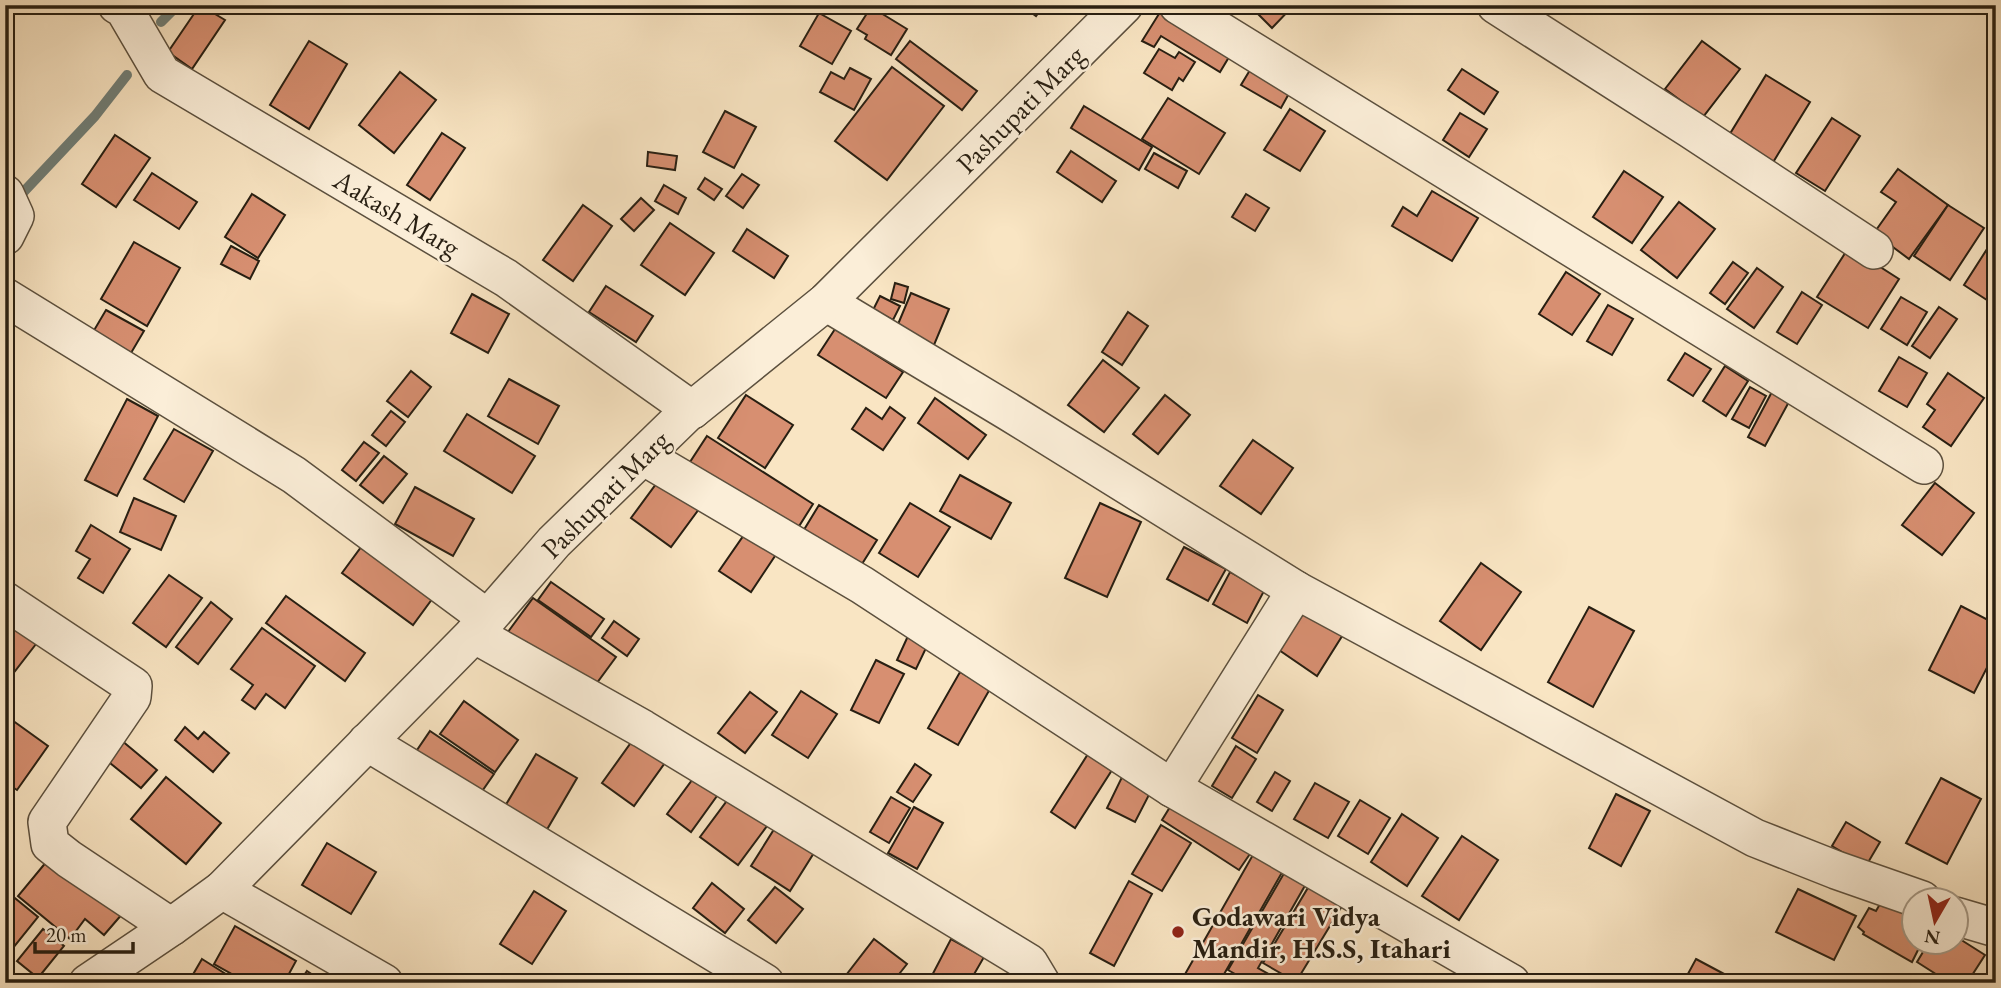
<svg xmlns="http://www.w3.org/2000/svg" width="2001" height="988" font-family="'EB Garamond',serif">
<rect width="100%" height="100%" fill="#f9e5c3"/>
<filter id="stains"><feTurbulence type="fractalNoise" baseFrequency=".00286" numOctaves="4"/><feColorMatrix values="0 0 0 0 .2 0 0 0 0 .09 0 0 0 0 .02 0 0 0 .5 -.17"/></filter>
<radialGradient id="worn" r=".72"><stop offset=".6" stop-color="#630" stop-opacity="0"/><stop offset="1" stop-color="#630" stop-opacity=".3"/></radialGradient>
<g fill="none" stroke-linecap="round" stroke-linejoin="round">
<g stroke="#707e77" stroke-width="10">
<polyline points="161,22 178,5"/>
<polyline points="15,201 95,116 127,75"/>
</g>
</g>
<g fill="#d78f71" stroke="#281f12" stroke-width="2">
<polygon points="200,5 225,20 192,69 168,52"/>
<polygon points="1021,5 1044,5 1036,16"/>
<polygon points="1249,5 1294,5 1272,28"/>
<polygon points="871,7 907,29 891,55 865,39 867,35 857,29"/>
<polygon points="1162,9 1232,52 1220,72 1161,36 1154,47 1142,41"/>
<polygon points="819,13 851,31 832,64 800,46"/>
<polygon points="309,41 347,64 309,129 270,105"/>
<polygon points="910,41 977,91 962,110 896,59"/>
<polygon points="1702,41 1740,69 1703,117 1665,89"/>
<polygon points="1159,49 1175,58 1179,52 1195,62 1183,81 1179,78 1172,90 1144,73"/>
<polygon points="1253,65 1292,88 1281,108 1241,85"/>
<polygon points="892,67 944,106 887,180 835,141"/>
<polygon points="850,68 871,79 854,110 820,92 831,72 844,79"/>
<polygon points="1462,69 1498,92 1484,114 1448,90"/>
<polygon points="400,72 436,100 394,153 359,125"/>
<polygon points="1766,75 1810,102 1772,164 1728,137"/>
<polygon points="1168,98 1225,133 1199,174 1142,139"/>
<polygon points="1084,106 1152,147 1139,170 1071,128"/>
<polygon points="1290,109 1325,131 1300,171 1264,150"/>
<polygon points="725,111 756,127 734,168 703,152"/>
<polygon points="1460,113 1487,129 1469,157 1443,140"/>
<polygon points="1832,118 1860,136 1825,191 1796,173"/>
<polygon points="442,133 465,148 430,200 407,185"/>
<polygon points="115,135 150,158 116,207 82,184"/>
<polygon points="1071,151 1116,181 1102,202 1057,172"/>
<polygon points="648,152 677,156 675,170 647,166"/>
<polygon points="1154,153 1187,171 1178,188 1145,169"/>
<polygon points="1898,169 1948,205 1909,259 1874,233 1896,202 1881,192"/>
<polygon points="1624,171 1663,197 1632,243 1593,217"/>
<polygon points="152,173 197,202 179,229 134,200"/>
<polygon points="742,174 759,185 743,208 726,196"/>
<polygon points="705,178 722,189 714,200 698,189"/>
<polygon points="664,185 686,198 678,214 655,201"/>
<polygon points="1432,191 1478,218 1452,261 1392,226 1403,207 1417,216"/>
<polygon points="252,194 285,215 258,258 225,237"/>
<polygon points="1246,194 1269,208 1255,231 1232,217"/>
<polygon points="641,198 654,210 634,231 621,219"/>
<polygon points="1679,202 1715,229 1677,278 1641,250"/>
<polygon points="583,205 612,226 573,281 543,260"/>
<polygon points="1948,205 1984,228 1950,280 1914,256"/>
<polygon points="670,223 714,253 685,295 641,265"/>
<polygon points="747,229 788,256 774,278 733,251"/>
<polygon points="1996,235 1996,306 1964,285"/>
<polygon points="134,242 180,268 147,326 101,299"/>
<polygon points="231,246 259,261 250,279 221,264"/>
<polygon points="1849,247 1899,279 1868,328 1817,297"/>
<polygon points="1733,262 1748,273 1725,304 1710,293"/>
<polygon points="1757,268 1783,287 1754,328 1727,309"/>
<polygon points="1566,272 1600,294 1572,335 1539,314"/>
<polygon points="895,283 908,287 904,303 891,299"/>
<polygon points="606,286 653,316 636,342 589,312"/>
<polygon points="1802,292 1822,305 1797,344 1777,332"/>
<polygon points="911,293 949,309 934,345 896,329"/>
<polygon points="472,294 509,314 488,353 451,333"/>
<polygon points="880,296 900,306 893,320 873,310"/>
<polygon points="1901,297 1927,312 1907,345 1881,329"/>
<polygon points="1608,305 1633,319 1612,355 1587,341"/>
<polygon points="1939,307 1957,319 1930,358 1912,346"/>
<polygon points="106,310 144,331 131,353 93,332"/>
<polygon points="1128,312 1148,326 1122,365 1102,352"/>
<polygon points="835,329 903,372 886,398 818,355"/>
<polygon points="1685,353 1711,369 1693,396 1668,380"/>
<polygon points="1899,357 1927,373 1907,407 1879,391"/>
<polygon points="1103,360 1139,388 1104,432 1068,405"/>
<polygon points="1725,366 1748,381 1726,416 1703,401"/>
<polygon points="411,371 431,387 408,417 387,401"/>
<polygon points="1948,373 1984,398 1951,446 1923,427 1935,410 1927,404"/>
<polygon points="509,379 559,406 538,444 488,416"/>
<polygon points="1750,387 1766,396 1749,428 1732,419"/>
<polygon points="1774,388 1791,398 1765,446 1748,437"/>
<polygon points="746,395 793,425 765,468 718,438"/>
<polygon points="1165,395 1190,415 1158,454 1133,434"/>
<polygon points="935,398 986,435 968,459 918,423"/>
<polygon points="127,399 158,416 117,496 85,480"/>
<polygon points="890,407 905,418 883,450 852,429 866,408 882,419"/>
<polygon points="391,411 405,422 386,446 372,435"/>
<polygon points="467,414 535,456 512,493 444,451"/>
<polygon points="174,429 213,451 184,502 144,479"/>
<polygon points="707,436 813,504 796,531 690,462"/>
<polygon points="1253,440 1293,468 1261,514 1220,486"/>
<polygon points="364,442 379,453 356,481 342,470"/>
<polygon points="384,456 407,474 383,503 360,485"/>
<polygon points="960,475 1011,503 991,539 940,511"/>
<polygon points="659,480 699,509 671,547 631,518"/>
<polygon points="1935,483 1974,513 1942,555 1902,525"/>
<polygon points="415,487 474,519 453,556 395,524"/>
<polygon points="134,498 176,516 161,550 120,532"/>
<polygon points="910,503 950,527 918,577 879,553"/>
<polygon points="1100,503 1141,522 1107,597 1065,578"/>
<polygon points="819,505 877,540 857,572 799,538"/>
<polygon points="91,525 130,549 103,593 78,578 90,559 76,551"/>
<polygon points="746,532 777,553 751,592 719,571"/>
<polygon points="367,539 438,591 413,625 342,573"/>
<polygon points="1184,547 1226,569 1208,601 1167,579"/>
<polygon points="1481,563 1521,592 1481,650 1440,621"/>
<polygon points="1230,572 1264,591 1247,623 1213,604"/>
<polygon points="169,575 202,598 166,647 133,623"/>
<polygon points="551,582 604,619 591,637 538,600"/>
<polygon points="286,596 365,653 345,681 266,623"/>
<polygon points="533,598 616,657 588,695 505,636"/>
<polygon points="211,602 232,619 198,664 176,647"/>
<polygon points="1961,606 1996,624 1996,650 1974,693 1929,670"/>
<polygon points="1589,607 1634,631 1593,707 1548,682"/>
<polygon points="1307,608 1344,633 1317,676 1279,650"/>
<polygon points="614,621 639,639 627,656 602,638"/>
<polygon points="5,622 36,644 5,684"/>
<polygon points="262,628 315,666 285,708 266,694 255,709 242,700 253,685 231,669"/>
<polygon points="908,636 927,646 916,669 897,660"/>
<polygon points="876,660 904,674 879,723 851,710"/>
<polygon points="960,672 990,689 958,745 928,728"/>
<polygon points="801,691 837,714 808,758 772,735"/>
<polygon points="750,692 777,712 745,753 718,733"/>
<polygon points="1258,695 1283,710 1257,753 1232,738"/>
<polygon points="464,701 518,740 495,772 440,734"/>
<polygon points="5,715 48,746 17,790 5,782"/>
<polygon points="185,727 198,739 204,732 229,753 213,772 175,740"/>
<polygon points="430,731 494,774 478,797 415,753"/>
<polygon points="635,737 667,760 634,806 602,783"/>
<polygon points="121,740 157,770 141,788 105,759"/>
<polygon points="1236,746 1256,759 1232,798 1212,786"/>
<polygon points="536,754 577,778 542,838 501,813"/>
<polygon points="1088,754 1112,770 1075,828 1051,812"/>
<polygon points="915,764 931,775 913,802 897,792"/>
<polygon points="698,772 722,789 691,832 667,814"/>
<polygon points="1275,772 1290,781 1272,811 1257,802"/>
<polygon points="1123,775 1152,789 1135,822 1107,808"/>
<polygon points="166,777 221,823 186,864 131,819"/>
<polygon points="1941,778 1981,799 1947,864 1906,843"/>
<polygon points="1315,783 1349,802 1328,838 1294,819"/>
<polygon points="732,794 770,822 738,865 700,837"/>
<polygon points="1178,794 1256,845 1239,870 1162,820"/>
<polygon points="1616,794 1650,811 1621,866 1589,848"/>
<polygon points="891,797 910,808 889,843 870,832"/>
<polygon points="1360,800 1390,818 1368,854 1338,836"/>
<polygon points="914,807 943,823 917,869 888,853"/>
<polygon points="1402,814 1438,838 1407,886 1371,862"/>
<polygon points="1846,822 1880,842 1866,866 1832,846"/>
<polygon points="778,823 817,848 790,891 751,866"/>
<polygon points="1161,825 1191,843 1162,891 1132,874"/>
<polygon points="1462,836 1498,860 1459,920 1422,896"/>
<polygon points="327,843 376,872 351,914 302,885"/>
<polygon points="1258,846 1288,862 1219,983 1180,983"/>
<polygon points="52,855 123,913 104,935 85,919 70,939 18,896"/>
<polygon points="1290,863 1311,875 1258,968 1285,983 1251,983 1228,970"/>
<polygon points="1129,881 1152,894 1114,966 1090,953"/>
<polygon points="1312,881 1345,901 1296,982 1263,963"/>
<polygon points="712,883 744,909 725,933 693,908"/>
<polygon points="775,887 803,909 776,943 748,920"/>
<polygon points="1798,889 1856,916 1834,960 1776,932"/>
<polygon points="5,890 38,917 5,958"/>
<polygon points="1888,890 1913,904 1913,942 1922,942 1912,962 1863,934 1864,932 1858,927 1869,908 1876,911"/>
<polygon points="534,891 566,911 532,964 500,944"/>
<polygon points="235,926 296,961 284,983 248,983 214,964"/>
<polygon points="43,929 64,946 38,978 17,961"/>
<polygon points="1955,936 1985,955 1967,983 1950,983 1917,962 1929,942 1955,942"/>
<polygon points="874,939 907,964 892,983 840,983"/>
<polygon points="951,939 984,957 969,983 928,983"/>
<polygon points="202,959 240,983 188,983"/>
<polygon points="1696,959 1741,983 1683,983"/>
<polygon points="307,971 325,983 299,983"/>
</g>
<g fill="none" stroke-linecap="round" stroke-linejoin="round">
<g stroke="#5c503e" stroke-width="40">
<g id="minor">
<polyline points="117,5 124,9 162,74 506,278 692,410"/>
<polyline points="1178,5 1924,465"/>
<polyline points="1496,5 1690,129 1874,250"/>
<polyline points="5,194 15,216 5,236"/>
<polyline points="5,297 294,475 487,618"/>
<polyline points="826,302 1009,412 1296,590 1755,838 1836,870 1922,900"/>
<polyline points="643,456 862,585 1172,788 1511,983"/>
<polyline points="5,601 133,686 132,697 47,822 50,844 69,859 171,927"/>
<polyline points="474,634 643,729 1029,963 1041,983"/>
<polyline points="367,742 765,983"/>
<polyline points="1172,788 1296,590"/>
<polyline points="222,890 384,983"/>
<polyline points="1955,916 1996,928"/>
<polyline points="88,983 171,927 222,890 474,634 554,542 690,410 692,410 826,302 1124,5"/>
</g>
</g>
<use href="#minor" stroke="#fbeed8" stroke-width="37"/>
</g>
<circle fill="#8f2418" stroke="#fbeed8" stroke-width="2.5" cx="1178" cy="932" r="7"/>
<g text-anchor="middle" stroke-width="5" stroke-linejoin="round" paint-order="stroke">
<g font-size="28" fill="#281f12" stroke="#fbeed8">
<text transform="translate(1020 109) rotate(-45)" y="10">Pashupati Marg</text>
<text transform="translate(397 213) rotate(31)" y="10">Aakash Marg</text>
<text transform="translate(605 494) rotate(-45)" y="10">Pashupati Marg</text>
</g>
<g font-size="28" font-weight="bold" fill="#281f12" stroke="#fbeed8" text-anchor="start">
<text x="1192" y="926">Godawari Vidya<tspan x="1192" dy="32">Mandir, H.S.S, Itahari</tspan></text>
</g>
</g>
<rect width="2001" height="988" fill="none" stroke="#f9e5c3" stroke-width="28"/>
<rect x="7" y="7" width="1987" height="974" fill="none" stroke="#281f12" stroke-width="3.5"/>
<rect x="14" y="14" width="1973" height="960" fill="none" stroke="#281f12" stroke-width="2"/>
<g transform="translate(1935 921) rotate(189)"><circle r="33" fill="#fbeed8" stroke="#a79b89" stroke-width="2"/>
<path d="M0-5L12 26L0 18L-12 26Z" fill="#8f2418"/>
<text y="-10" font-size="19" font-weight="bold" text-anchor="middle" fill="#281f12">N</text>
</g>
<path d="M35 942v10h98v-10" fill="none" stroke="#281f12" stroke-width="3.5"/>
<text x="46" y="942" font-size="21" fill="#281f12" stroke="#fbeed8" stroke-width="5" paint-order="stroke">20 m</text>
<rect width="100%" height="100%" filter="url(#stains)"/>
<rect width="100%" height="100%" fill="url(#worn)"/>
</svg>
